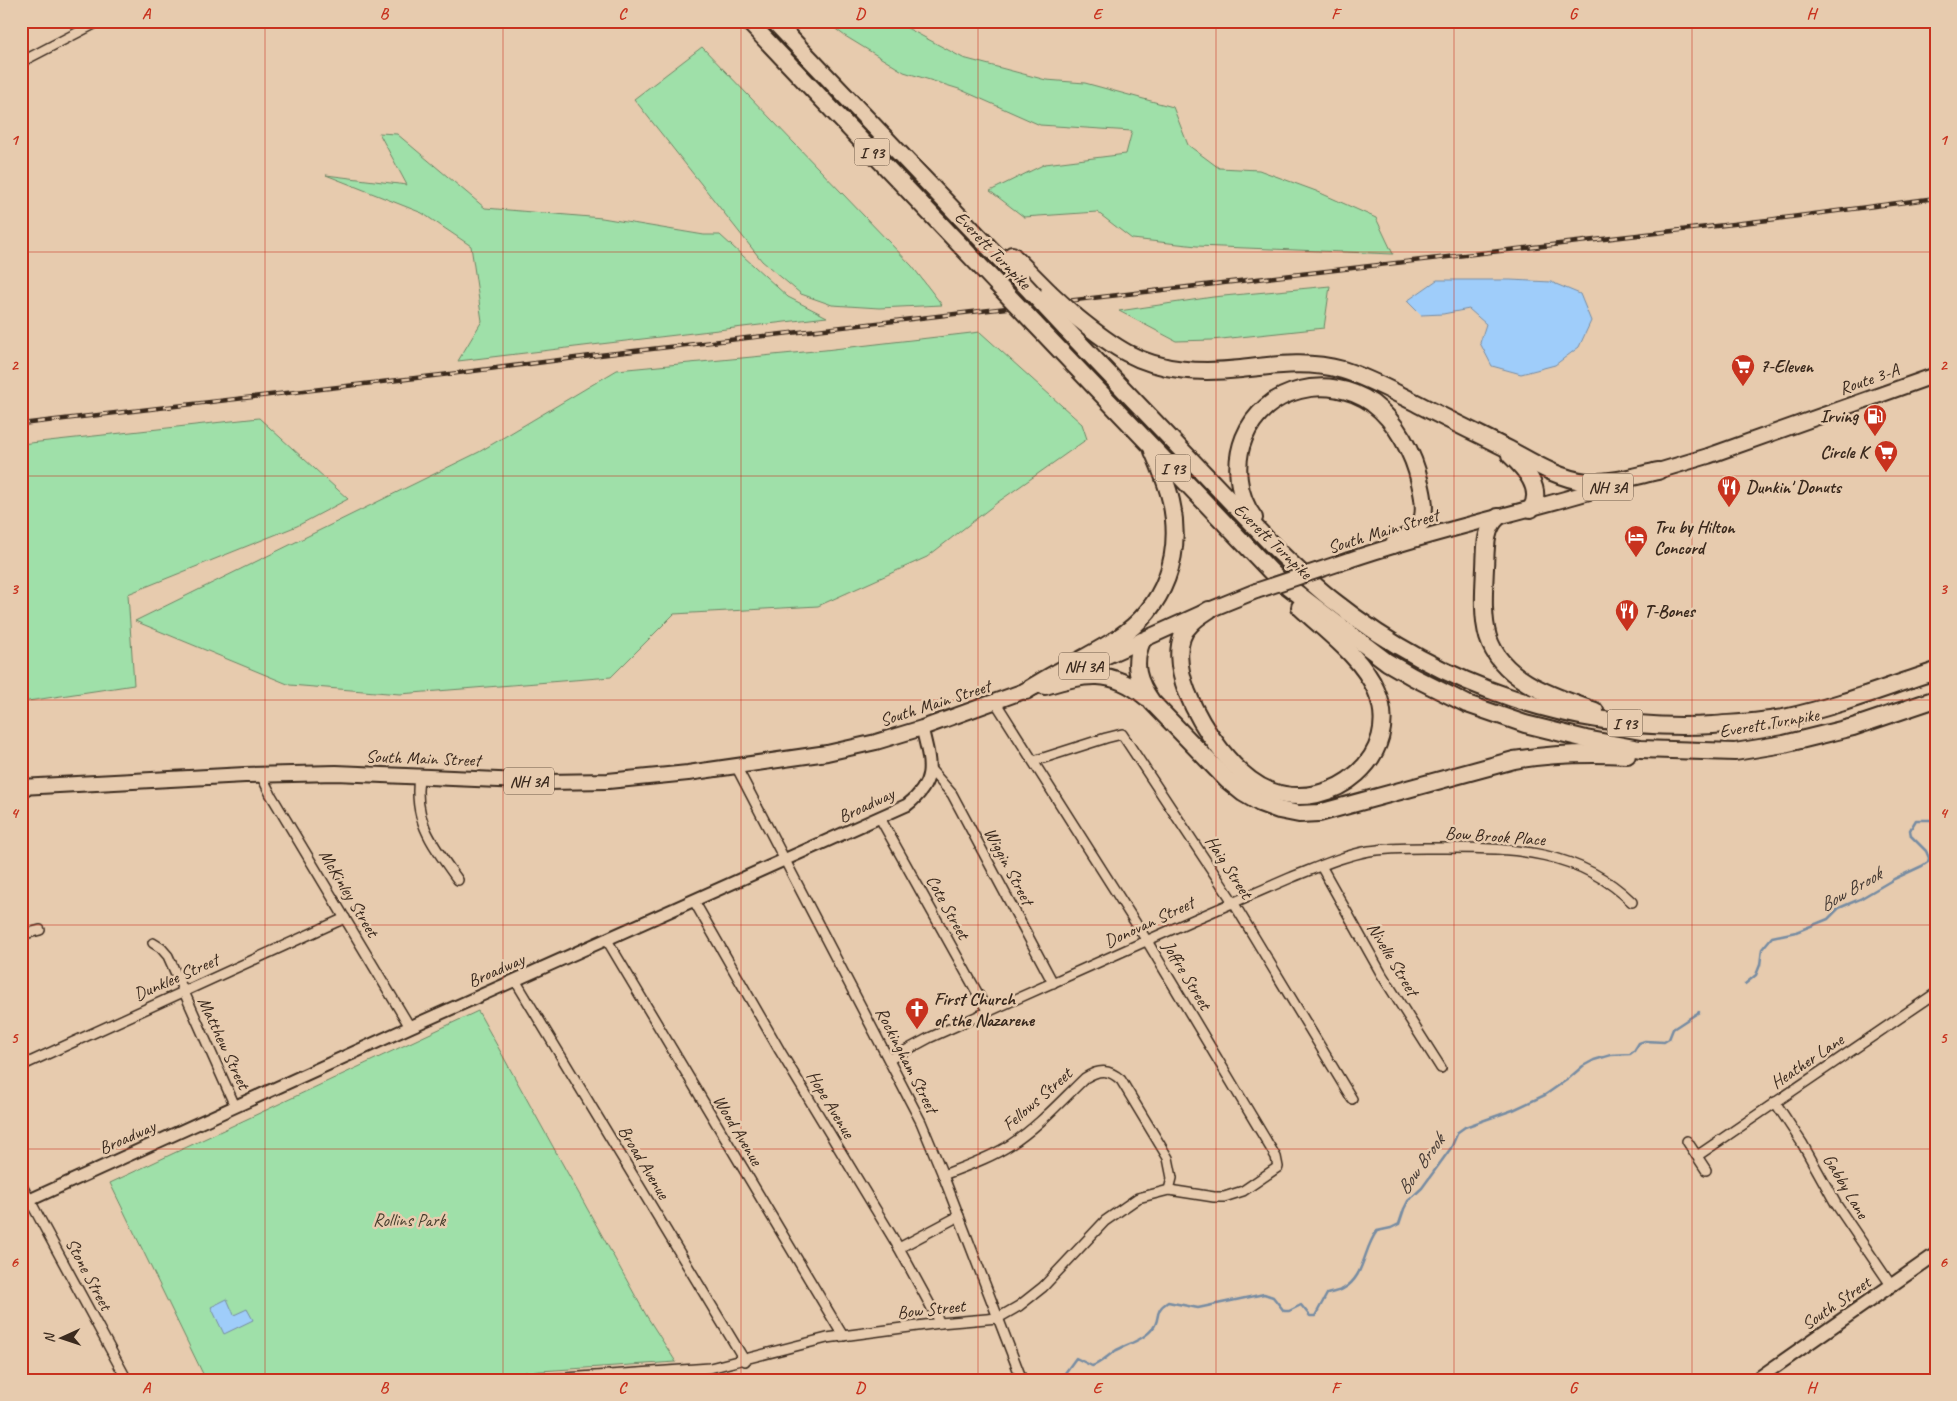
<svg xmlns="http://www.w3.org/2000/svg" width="1957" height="1401" font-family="Caveat,sans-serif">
<rect width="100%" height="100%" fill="#e7cbae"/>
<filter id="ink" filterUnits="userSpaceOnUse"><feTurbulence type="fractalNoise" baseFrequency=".02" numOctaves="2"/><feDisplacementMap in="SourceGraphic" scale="10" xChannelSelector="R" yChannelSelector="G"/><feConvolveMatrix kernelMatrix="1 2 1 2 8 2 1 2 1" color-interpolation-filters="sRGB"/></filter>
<g filter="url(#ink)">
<g fill="#9fe0a9" stroke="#6d8564">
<polygon points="825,21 894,21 963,58 1046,80 1085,83 1173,107 1188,145 1219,168 1259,170 1316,191 1376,218 1393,254 1197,246 1132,239 1097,212 1024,217 990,191 1045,164 1126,154 1132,131 1040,125 959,89 904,72 845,36"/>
<polygon points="702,47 912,266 942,305 879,308 832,305 801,294 762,261 634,99"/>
<polygon points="379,133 397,134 485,208 602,218 704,235 720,235 788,297 827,317 458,361 482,321 471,246 422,213 326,175 407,185"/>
<polygon points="1330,286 1324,328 1212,340 1176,341 1119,311 1213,297"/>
<polygon points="980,332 1082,424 1087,439 998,502 927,557 818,606 674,614 611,677 400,694 290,685 135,621 479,452 617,370 825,350"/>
<polygon points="259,418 348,499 297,526 128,594 134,685 21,702 21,444"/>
<polygon points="478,1011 646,1315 676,1362 525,1372 511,1380 206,1380 110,1183"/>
</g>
<g fill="#9fcdfa" stroke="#778ca2">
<polygon points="1437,280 1510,280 1551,282 1580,294 1591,321 1579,347 1555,365 1521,374 1492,366 1480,343 1486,324 1469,309 1443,314 1421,315 1407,301"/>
<polygon points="227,1299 234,1315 247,1309 253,1320 224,1334 211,1307"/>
</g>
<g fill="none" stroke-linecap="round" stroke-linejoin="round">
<g stroke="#778ca2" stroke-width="2.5">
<polyline points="1745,984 1756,975 1760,965 1762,949 1772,937 1796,932 1828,919 1839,908 1860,899 1894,879 1922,866 1928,862 1929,858 1926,851 1911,836 1910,830 1916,820 1936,820"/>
<path d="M1060,1380L1076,1358L1092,1366C1101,1363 1107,1356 1115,1351C1127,1344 1144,1340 1153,1328C1161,1319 1153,1311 1168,1302L1198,1308L1264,1294L1273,1297L1284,1311H1289L1301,1305L1310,1316H1315L1327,1294C1332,1292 1338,1292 1343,1289C1365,1277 1363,1249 1377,1231L1391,1228L1399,1224L1404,1209L1408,1201L1422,1188L1451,1148L1458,1132L1465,1127L1513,1110L1545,1095L1568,1079L1583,1066L1594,1060L1611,1055L1630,1054L1634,1051L1639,1043L1645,1041L1664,1042L1669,1039L1673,1029L1699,1012"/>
</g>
<g stroke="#3b2a1e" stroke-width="12">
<g id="minor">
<polyline points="21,62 100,21"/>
<polyline points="1034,761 1106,738 1122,734 1233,902 1352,1099"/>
<polyline points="737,768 921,1122 943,1175 1022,1380"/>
<polyline points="930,769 952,794 1053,983"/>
<polyline points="261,775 271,795 410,1027"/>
<path d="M419,777C413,822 433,845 458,880"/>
<polyline points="880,818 988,1012"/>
<polyline points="1321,866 1382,975 1441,1068"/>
<polyline points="694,901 780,1051 899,1248 940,1323"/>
<polyline points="21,935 40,930"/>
<polyline points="607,940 843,1336"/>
<polyline points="153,943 161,948 168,956 235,1106"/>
<polyline points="515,980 745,1361"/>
<path d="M890,1059L929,1038C1017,998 1105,960 1193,920C1225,906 1257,892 1290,878C1316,868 1342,856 1369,851C1394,847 1420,848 1445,848C1515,848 1579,850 1632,902"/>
<polyline points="21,1066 345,918"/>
<polyline points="1775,1102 1802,1143 1836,1204 1891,1285"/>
<polyline points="1687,1141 1706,1170"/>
<polyline points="1697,1156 1936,993"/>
<path d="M943,1175C966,1166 990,1158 1010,1145C1038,1127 1061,1101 1085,1078C1099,1069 1109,1069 1121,1080L1168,1158L1172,1178L1169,1190"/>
<polyline points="21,1184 127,1380"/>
<polyline points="899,1248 959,1216"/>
<polyline points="537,1380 710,1368 827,1338 940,1323 998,1318 1019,1306 1043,1287 1105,1221 1138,1198 1169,1190 1214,1197 1224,1197 1243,1191 1278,1167 1276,1157 1147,941 996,703"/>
</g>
</g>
<g stroke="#3b2a1e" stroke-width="15">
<path id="tertiary" d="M21,1204L410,1027L907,805C938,781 930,762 922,728"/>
</g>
<g stroke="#3b2a1e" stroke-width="16">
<polyline id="secondary" points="1756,1380 1936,1254"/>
</g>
<g stroke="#3b2a1e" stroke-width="18">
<g id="primary">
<polyline points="1648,474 1708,456 1936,375"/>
<path d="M1349,560C1436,530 1526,512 1613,485"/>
<polyline points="1078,669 1209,610 1256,591"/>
<polyline points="21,787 245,775 336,773 547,782 608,781 688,773 827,753 876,742 922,728 1035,687"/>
</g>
</g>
<g stroke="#3b2a1e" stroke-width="20">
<g id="motorway">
<polyline points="748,21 996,283"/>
<polyline points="774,21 1021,281"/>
<polyline points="1012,255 1049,292"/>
<path d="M1075,316C1091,329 1108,343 1127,353C1162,372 1202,373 1241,369C1276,365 1308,360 1343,370C1369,378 1394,392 1418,404C1449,420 1480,435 1510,450C1534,463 1559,479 1587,482C1610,484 1635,476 1658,471"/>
<polyline points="1034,323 1277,578 1387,662 1413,677 1467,704 1525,724 1586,739 1640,749 1735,752 1784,744 1853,727 1936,699"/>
<path d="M1065,328L1276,549C1295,567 1314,586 1335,602C1442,687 1577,733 1713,725C1738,723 1764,722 1788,717C1839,706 1886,687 1936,671"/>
<path d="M1510,455C1524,468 1544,489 1531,509"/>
<path d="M1498,517C1484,529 1486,551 1485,568C1484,590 1482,616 1488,637C1502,682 1556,697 1595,711"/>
<path d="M1254,518C1237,496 1234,463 1244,438C1264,387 1329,373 1372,403C1396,421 1414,454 1420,483C1423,495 1427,513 1420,524C1414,534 1402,539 1393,545"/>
<path d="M1209,610C1203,614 1196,618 1191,624C1173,640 1179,671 1187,692C1201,727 1234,777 1270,791C1332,814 1405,755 1376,690C1361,656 1326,632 1300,607"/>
<path d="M1142,641C1132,665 1138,682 1152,702L1227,780L1243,793L1260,803L1279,810L1299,814L1319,813L1514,760C1552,754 1588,753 1627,755"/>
<path d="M1045,686C1085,674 1111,668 1146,697"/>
<path d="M1026,691C1056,671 1089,657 1118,638C1165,607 1183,555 1171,501C1167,484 1160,467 1153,451"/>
</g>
</g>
<use href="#minor" stroke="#e7cbae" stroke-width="9"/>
<use href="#tertiary" stroke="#e7cbae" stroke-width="11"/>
<use href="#secondary" stroke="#e7cbae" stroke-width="12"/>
<use href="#primary" stroke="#e7cbae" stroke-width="14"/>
<use href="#motorway" stroke="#e7cbae" stroke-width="16"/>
<g stroke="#3b2a1e" stroke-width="4.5">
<polyline id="rail" points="21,424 450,374 591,356 1768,220 1936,198"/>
</g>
<use href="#rail" stroke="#e7cbae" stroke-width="2.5" stroke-dasharray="8" stroke-linecap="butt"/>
<g stroke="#3b2a1e" stroke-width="18" stroke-linecap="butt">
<polyline id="primary-bridge" points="1256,591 1349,560"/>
</g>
<g stroke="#3b2a1e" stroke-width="20" stroke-linecap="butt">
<g id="motorway-bridge">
<polyline points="1021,281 1065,328"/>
<polyline points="996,283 1034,323"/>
<polyline points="1049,292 1075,316"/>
</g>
</g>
<use href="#primary-bridge" stroke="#e7cbae" stroke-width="14"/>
<use href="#motorway-bridge" stroke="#e7cbae" stroke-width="16"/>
</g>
</g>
<path fill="none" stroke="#c8321e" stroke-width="1" stroke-opacity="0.55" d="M265,21V1380M503,21V1380M741,21V1380M978,21V1380M1216,21V1380M1454,21V1380M1692,21V1380M21,252H1936M21,476H1936M21,700H1936M21,925H1936M21,1149H1936"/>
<defs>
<g id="supermarket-pin" transform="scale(1.25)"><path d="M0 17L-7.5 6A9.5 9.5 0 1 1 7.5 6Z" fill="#c8321e" stroke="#e7cbae"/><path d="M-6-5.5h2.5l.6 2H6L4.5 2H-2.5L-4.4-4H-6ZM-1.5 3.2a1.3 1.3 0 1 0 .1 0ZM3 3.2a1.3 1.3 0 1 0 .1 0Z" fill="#fff"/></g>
<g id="fuel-pin" transform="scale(1.25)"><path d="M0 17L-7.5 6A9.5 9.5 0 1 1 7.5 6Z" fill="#c8321e" stroke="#e7cbae"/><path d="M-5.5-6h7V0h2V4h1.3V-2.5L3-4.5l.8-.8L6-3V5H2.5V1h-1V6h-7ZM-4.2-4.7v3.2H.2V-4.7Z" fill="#fff"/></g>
<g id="restaurant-pin" transform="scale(1.25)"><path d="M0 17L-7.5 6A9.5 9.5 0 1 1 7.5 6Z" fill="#c8321e" stroke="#e7cbae"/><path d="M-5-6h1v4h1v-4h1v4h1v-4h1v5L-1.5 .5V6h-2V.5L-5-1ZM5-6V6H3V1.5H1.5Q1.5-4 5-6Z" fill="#fff"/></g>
<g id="hotel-pin" transform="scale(1.25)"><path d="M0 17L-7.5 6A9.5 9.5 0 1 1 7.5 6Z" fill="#c8321e" stroke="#e7cbae"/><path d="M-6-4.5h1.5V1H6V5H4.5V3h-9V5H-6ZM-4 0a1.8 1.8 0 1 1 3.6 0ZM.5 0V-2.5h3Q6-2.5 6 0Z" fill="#fff"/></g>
<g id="church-pin" transform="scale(1.25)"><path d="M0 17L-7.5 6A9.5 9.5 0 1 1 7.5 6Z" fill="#c8321e" stroke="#e7cbae"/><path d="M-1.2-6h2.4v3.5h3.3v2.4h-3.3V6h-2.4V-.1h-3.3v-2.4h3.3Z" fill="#fff"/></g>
</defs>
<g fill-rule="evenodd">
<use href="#supermarket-pin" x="1743" y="366"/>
<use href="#fuel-pin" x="1875" y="416"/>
<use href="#supermarket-pin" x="1886" y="452"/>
<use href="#restaurant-pin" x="1729" y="487"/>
<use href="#hotel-pin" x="1636" y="537"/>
<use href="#restaurant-pin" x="1627" y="611"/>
<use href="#church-pin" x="917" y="1009"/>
</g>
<g text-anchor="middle" stroke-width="5" stroke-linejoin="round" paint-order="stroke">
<g fill="#e7cbae" stroke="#6f5a49" stroke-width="1">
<rect x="854.5" y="138.5" width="35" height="27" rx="4"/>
<rect x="1155.5" y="454.5" width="35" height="27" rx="4"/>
<rect x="1583" y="473.5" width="50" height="27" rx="4"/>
<rect x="1059" y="652.5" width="50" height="27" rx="4"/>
<rect x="1607.5" y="709.5" width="35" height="27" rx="4"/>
<rect x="504" y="767.5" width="50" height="27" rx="4"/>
</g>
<g font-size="16" font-weight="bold" fill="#3b2a1e">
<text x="872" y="158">I 93</text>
<text x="1173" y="474">I 93</text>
<text x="1608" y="493">NH 3A</text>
<text x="1084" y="672">NH 3A</text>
<text x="1625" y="729">I 93</text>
<text x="529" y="787">NH 3A</text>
</g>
<g font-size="18" fill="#3b2a1e" stroke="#e7cbae">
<text transform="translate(993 250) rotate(46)" y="6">Everett Turnpike</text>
<text transform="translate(1869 379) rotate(-19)" y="6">Route 3-A</text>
<text transform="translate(1383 531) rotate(-17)" y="6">South Main Street</text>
<text transform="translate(1273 541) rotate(44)" y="6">Everett Turnpike</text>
<text transform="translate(935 703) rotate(-18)" y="6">South Main Street</text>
<text transform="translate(1769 723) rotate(-10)" y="6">Everett Turnpike</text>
<text transform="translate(423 758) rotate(2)" y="6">South Main Street</text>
<text transform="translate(866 805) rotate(-25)" y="6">Broadway</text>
<text transform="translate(1495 836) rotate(4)" y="6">Bow Brook Place</text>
<text transform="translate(1009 866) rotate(62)" y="6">Wiggin Street</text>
<text transform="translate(1229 867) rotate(57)" y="6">Haig Street</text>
<text transform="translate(349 893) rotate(59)" y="6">McKinley Street</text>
<text transform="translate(948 907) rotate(61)" y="6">Cote Street</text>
<text transform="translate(1149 922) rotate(-25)" y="6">Donovan Street</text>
<text transform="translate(1393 959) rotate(59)" y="6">Nivelle Street</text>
<text transform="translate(496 970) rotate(-24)" y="6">Broadway</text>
<text transform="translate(1187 975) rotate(59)" y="6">Joffre Street</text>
<text transform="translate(176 977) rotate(-24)" y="6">Dunklee Street</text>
<text transform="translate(224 1043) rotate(65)" y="6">Matthew Street</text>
<text transform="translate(907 1060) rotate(63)" y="6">Rockingham Street</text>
<text transform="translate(1807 1061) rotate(-34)" y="6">Heather Lane</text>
<text transform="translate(1037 1099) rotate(-41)" y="6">Fellows Street</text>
<text transform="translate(831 1104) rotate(59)" y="6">Hope Avenue</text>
<text transform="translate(738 1130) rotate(59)" y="6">Wood Avenue</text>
<text transform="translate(127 1137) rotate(-24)" y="6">Broadway</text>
<text transform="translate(644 1162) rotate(59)" y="6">Broad Avenue</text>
<text transform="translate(1846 1186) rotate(59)" y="6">Gabby Lane</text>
<text transform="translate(89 1274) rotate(62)" y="6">Stone Street</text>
<text transform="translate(1836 1303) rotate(-35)" y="6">South Street</text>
<text transform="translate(931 1309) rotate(-6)" y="6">Bow Street</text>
</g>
<g font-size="18" font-weight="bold" fill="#3b2a1e" stroke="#e7cbae" text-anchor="start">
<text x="1760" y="372">7-Eleven</text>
<text x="1858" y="422" text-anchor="end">Irving</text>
<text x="1868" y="458" text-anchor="end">Circle K</text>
<text x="1746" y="493">Dunkin' Donuts</text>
<text x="1654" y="533">Tru by Hilton<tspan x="1654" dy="21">Concord</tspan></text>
<text x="1644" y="617">T-Bones</text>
<text x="934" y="1005">First Church<tspan x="934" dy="21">of the Nazarene</tspan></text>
</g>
<g font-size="18" fill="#453c2c" stroke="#e7cbae">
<text x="409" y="1226">Rollins Park</text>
</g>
<g font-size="19" font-style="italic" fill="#453a34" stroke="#e7cbae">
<text transform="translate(1850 889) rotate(-30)" y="7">Bow Brook</text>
<text transform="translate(1420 1164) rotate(-55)" y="7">Bow Brook</text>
</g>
</g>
<rect width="1957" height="1401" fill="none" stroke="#e7cbae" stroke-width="55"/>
<g transform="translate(62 1338) rotate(267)" stroke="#e7cbae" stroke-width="4" paint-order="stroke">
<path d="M0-4L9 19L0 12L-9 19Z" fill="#3b2a1e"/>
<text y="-8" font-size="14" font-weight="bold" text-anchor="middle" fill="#3b2a1e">N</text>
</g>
<rect x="28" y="28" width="1902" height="1346" fill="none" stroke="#c8321e" stroke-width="2"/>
<g font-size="16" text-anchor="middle" font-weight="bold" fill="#c8321e">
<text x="146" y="19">A</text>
<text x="384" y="19">B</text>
<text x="622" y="19">C</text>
<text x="860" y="19">D</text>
<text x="1097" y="19">E</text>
<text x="1335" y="19">F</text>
<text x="1573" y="19">G</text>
<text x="1811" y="19">H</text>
<text x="14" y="145">1</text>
<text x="1943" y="145">1</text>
<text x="14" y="370">2</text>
<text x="1943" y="370">2</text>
<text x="14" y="594">3</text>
<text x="1943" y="594">3</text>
<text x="14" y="818">4</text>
<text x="1943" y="818">4</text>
<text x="14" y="1043">5</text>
<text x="1943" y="1043">5</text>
<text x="14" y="1267">6</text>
<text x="1943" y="1267">6</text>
<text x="146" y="1393">A</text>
<text x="384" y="1393">B</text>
<text x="622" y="1393">C</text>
<text x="860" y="1393">D</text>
<text x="1097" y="1393">E</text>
<text x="1335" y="1393">F</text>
<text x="1573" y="1393">G</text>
<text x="1811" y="1393">H</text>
</g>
</svg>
